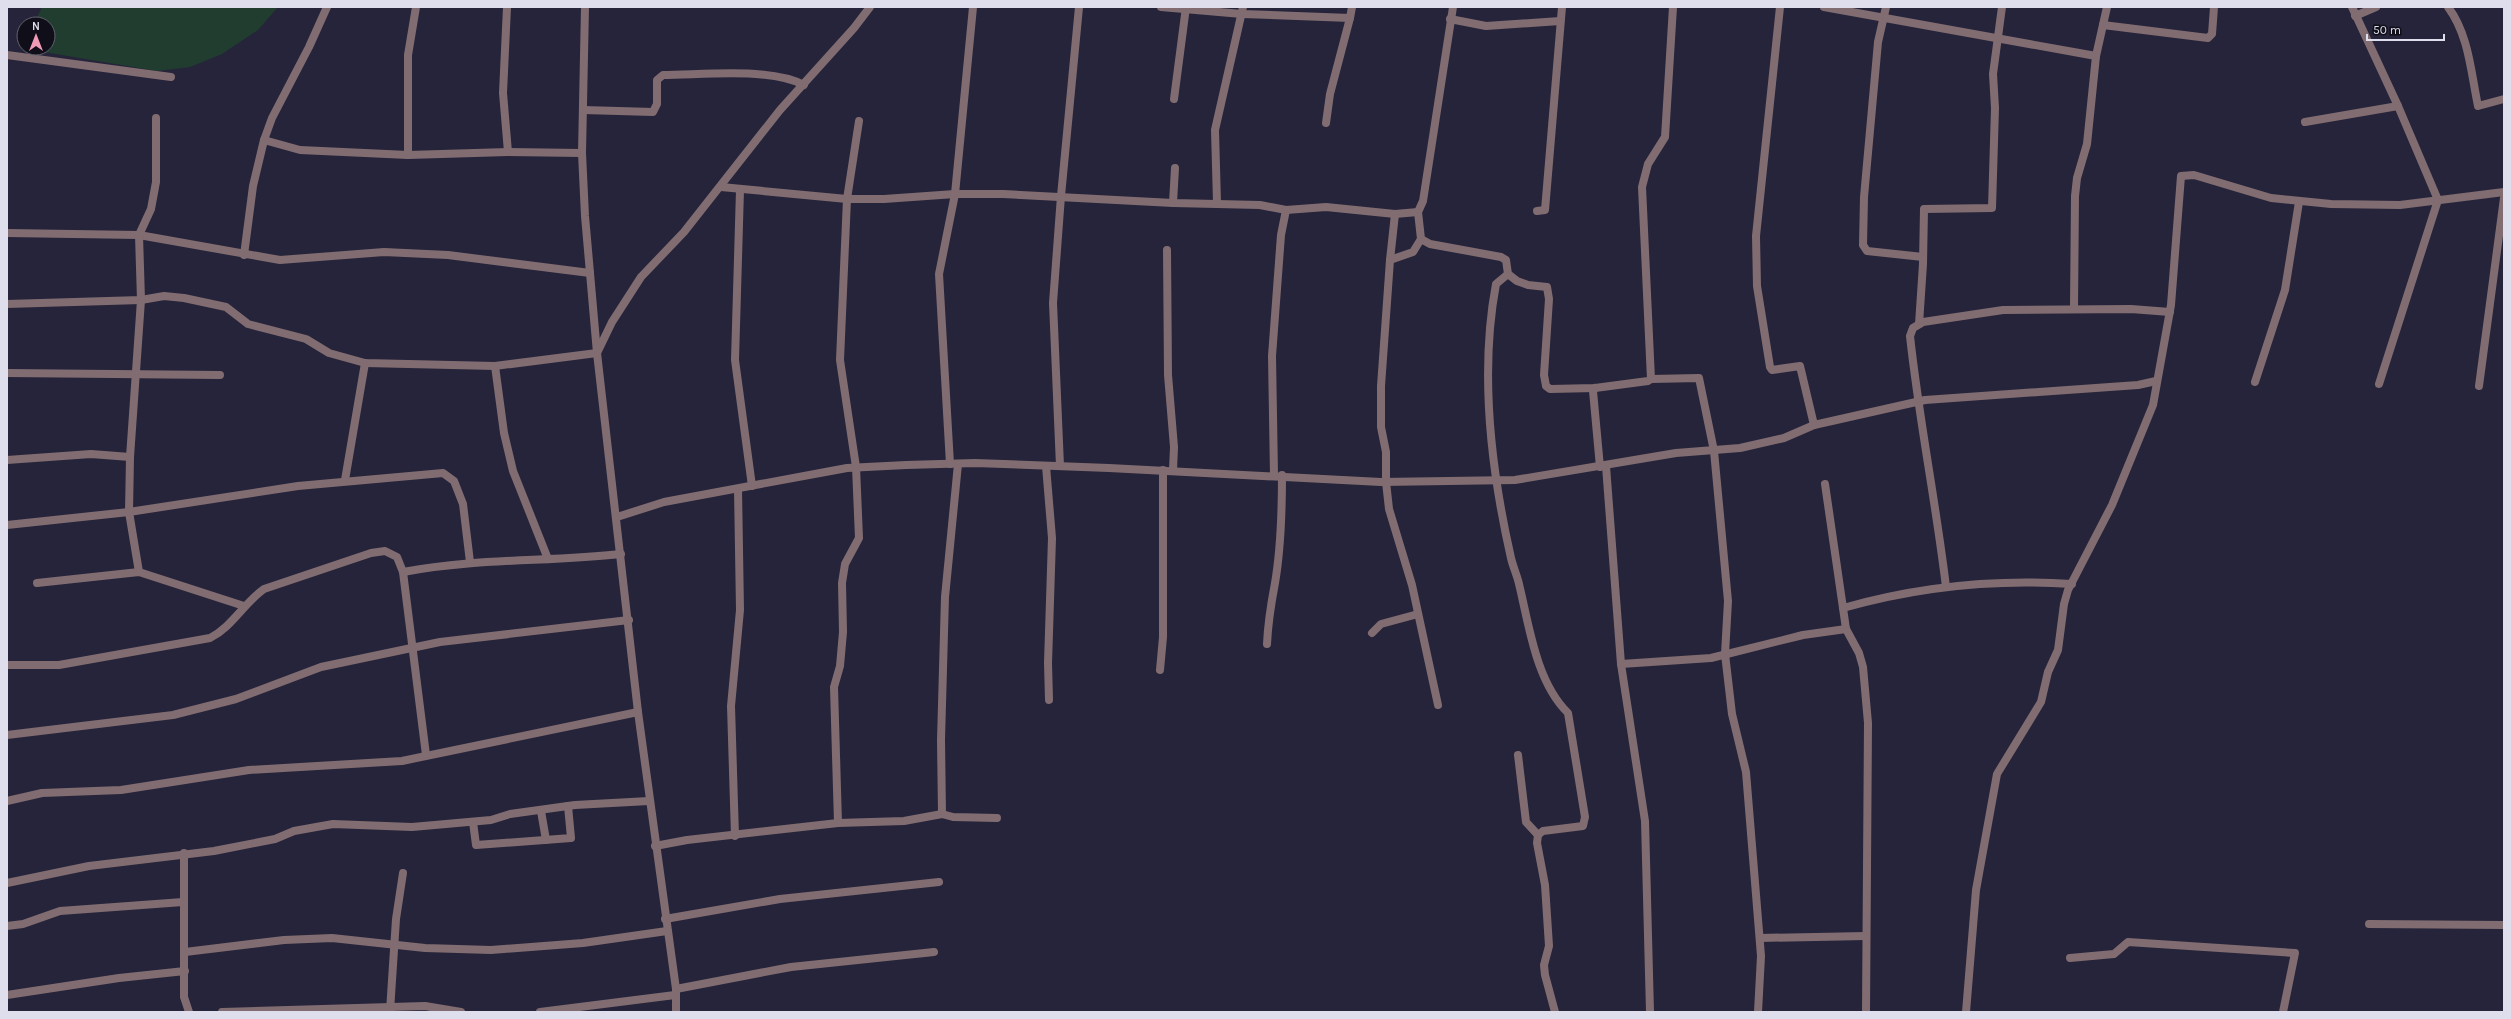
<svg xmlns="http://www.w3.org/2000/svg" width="2511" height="1019" font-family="Karla,sans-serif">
<rect width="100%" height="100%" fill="#26243a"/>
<polygon fill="#213d30" points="42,7 278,7 258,30 222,54 190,67 157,71 32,50 32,48 48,48 48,24 34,24"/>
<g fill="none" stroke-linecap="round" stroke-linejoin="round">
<g stroke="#816d71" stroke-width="8">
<polyline points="507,7 503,93 508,152"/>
<polyline points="585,7 582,153 585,216 597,353 638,712 676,989 676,1012"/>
<polyline points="1161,7 1242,14 1350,18 1352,7"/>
<polyline points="1453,7 1423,201 1418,212 1421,239 1430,244 1501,257 1506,260 1508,274 1517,281 1528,285 1547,287 1549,299 1544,375 1546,386 1550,389 1595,388 1648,381 1651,379 1642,187 1648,164 1665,137 1673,7"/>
<polyline points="1780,7 1756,236 1757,286 1770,367 1772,370 1800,366 1814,425"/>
<polyline points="1824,7 2096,56"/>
<polyline points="1886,7 1878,42 1864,197 1863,245 1867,251 1923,257"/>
<polyline points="2352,7 2398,106 2438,200 2379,384"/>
<path d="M2448,7C2469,35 2471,73 2478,106L2504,99"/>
<polyline points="2355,16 2376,7"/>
<polyline points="1450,19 1486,26 1560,21"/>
<polyline points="2103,25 2208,38 2212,34 2214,7"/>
<polyline points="7,55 171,77"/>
<polyline points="1174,99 1186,7"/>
<path d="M583,110L653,112L657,104V80L663,75C702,75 770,67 804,85"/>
<polyline points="2305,122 2398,106"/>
<polyline points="1326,123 1330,94 1350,18"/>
<polyline points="264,140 300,150 408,155 508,152 582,153"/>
<polyline points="408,155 408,55 416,7"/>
<polyline points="721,187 847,199 884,199 955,194 1003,194 1173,203 1260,205 1286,210 1326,207 1395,214 1418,212"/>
<polyline points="740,190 735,360 752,486"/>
<polyline points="1173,203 1175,168"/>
<polyline points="1217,203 1215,130 1243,7"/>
<polyline points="1537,211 1545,210 1562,7"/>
<polyline points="7,233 139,235 280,260 384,252 448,255 590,273"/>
<polyline points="1421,239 1413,252 1390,260 1381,386 1381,427 1386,452 1386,482 1389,509 1412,585 1438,705"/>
<polyline points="1167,250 1168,375 1174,447 1173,470"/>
<polyline points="244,255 253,186 264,140 272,118 309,47 327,7"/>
<polyline points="1390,260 1395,214"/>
<path d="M1508,274L1496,284C1479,374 1491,470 1511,558C1513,567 1517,575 1519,584C1529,625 1536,682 1568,713L1585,817L1583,826L1543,831L1538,835L1537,843L1545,885L1549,946L1544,965L1545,975L1555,1012"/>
<polyline points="7,304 141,300 164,296 184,298 226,307 248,324 306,339 329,353 365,363 495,366 597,353 612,322 641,277 684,232 780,110 854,28 870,7"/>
<polyline points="2074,308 2075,196 2077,178 2087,144 2096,56 2107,7"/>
<polyline points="1919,324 1923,264 1924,209 1992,208 1995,108 1993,74 2002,7"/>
<polyline points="495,366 504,433 513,471 548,559"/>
<polyline points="7,373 220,375"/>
<polyline points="1651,379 1699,378 1714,451 1728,601 1725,654 1732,714 1746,772 1761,956 1758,1012"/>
<polyline points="2255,382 2285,290 2299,202"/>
<polyline points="2479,386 2504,198"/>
<polyline points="1595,388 1593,391 1600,467"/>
<polyline points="7,460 91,454 130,457"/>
<polyline points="950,464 939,274 955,194 973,7"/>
<polyline points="1046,466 1052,538 1048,663 1049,700"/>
<polyline points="1060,466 1053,303 1061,196 1079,7"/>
<polyline points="1606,466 1621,664 1645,821 1650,1012"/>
<polyline points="1274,475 1272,356 1281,235 1286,210"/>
<polyline points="345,480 365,363"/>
<polyline points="1825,484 1843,608"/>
<polyline points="617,517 664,502 847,468 906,465 975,463 1109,468 1381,482 1515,480 1676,453 1740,448 1784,438 1814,425 1925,400 2138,385 2156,381"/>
<polyline points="7,525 129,512 298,486 443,473 454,481 463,504 470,562"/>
<polyline points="139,572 129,512 130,457 141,300 139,235 151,209 156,182 156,118"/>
<polyline points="403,572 426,755"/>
<polyline points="37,583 139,572 244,606"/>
<path d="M1946,587C1936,503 1919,420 1910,336L1913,328L1923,322L2003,310L2131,309L2170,312"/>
<polyline points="1372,633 1381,624 1418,614"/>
<path d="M1267,644C1268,622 1271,604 1275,583C1281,548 1282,511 1282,475"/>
<polyline points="1621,664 1711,658 1803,635 1846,629"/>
<path d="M7,665H59L210,638C232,627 244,603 264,589L371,553L385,551L397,557L403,572C475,558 548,562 621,554"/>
<polyline points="1160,670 1163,637 1163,470"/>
<polyline points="7,735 173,715 236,699 321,667 440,642 629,620"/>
<polyline points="1518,755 1526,822 1538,835"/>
<polyline points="7,801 42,793 121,790 249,770 402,761 638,712"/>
<polyline points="541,811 546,840"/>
<polyline points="942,814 941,740 945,597 958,464"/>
<polyline points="473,822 476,845 571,838 568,806"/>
<polyline points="838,823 834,687 840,666 843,632 842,583 845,564 859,538 856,467 840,360 847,199 859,121"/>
<polyline points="735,836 731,706 740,610 738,489"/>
<polyline points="655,846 687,840 838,823 904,821 942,814 953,817 997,818"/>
<polyline points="184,853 184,997 189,1012"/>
<polyline points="7,883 89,866 214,851 275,839 294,831 333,824 412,827 491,820 510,814 575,805 649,801"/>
<polyline points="665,919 780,899 939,882"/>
<polyline points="2369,924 2504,925"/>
<polyline points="7,926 23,924 60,911 183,902"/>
<polyline points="1760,938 1866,936"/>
<polyline points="185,952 284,940 332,938 425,948 491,950 583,943 667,931"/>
<polyline points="2070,958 2114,954 2128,942 2295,953 2283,1012"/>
<polyline points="676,989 791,967 934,952"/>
<polyline points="7,995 119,978 185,971"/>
<polyline points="390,1011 396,919 403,873"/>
<polyline points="222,1012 425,1006 461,1012"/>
<polyline points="540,1012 675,995"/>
<path d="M1866,1012L1868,723L1863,667L1859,653L1846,629L1843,608C1917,587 1996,579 2072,584"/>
<polyline points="1966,1012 1976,890 1997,774 2041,702 2048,672 2058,650 2064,604 2068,590 2112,505 2153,405 2171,305 2181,176 2194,175 2271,198 2331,204 2400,205 2504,192"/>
</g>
</g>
<rect width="2511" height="1019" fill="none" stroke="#dedeed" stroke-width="16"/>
<g transform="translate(36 36)"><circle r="19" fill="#100f19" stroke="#62626e"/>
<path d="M0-3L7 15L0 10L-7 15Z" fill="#f09ab5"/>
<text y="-6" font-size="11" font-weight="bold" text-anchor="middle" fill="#dedeed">N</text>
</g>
<path d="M2367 34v6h77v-6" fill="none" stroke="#dedeed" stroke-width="2"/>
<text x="2373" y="34" font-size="12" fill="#dedeed" stroke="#100f19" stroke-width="3" paint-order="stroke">50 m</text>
</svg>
